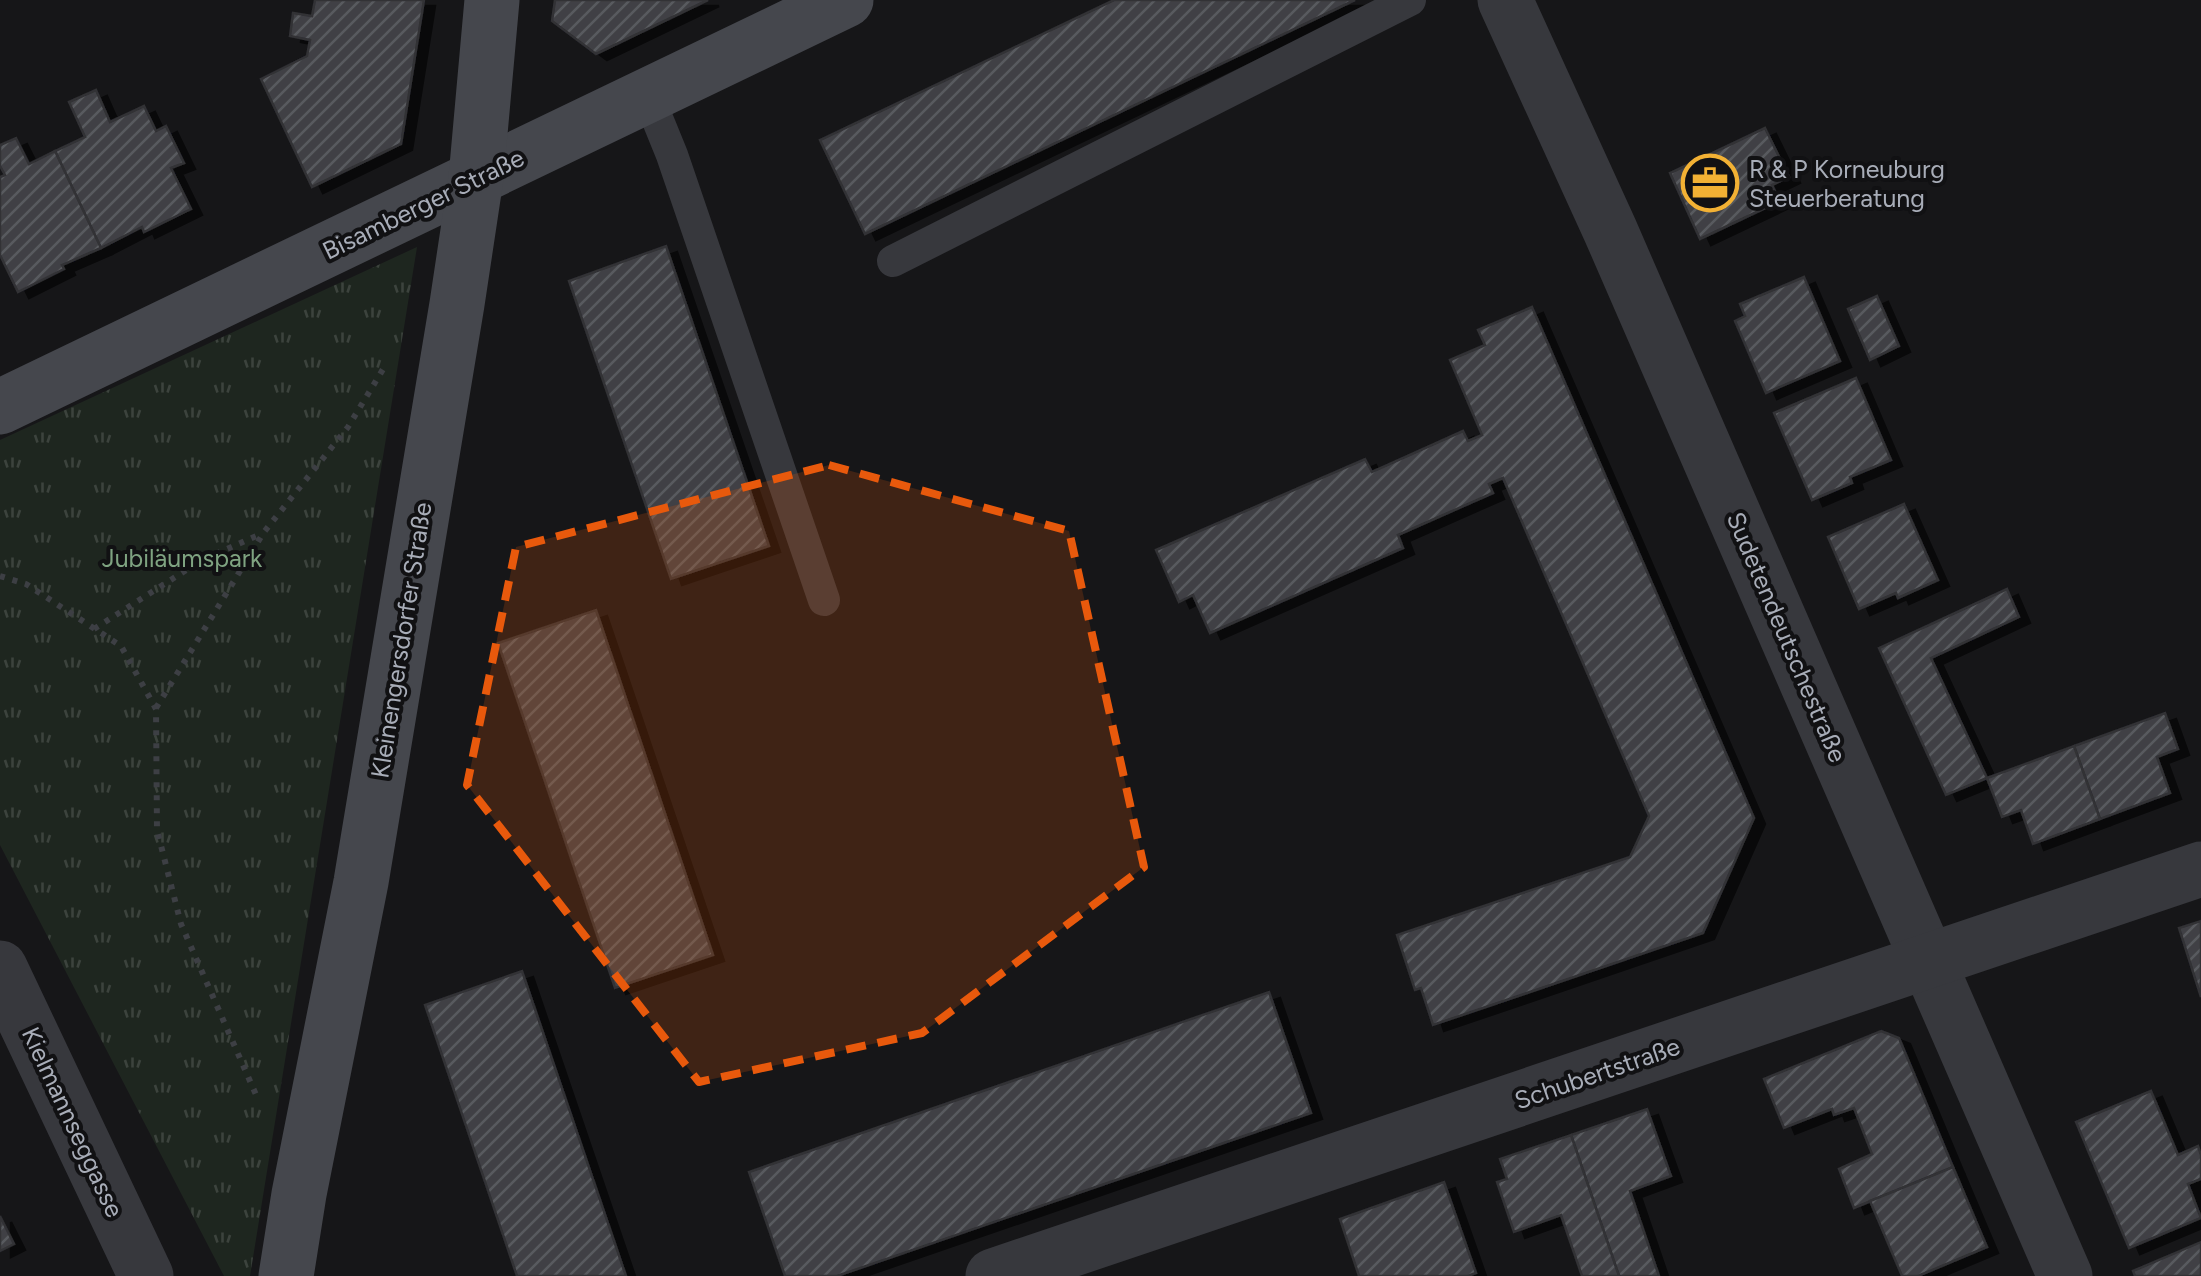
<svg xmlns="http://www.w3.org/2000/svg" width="2201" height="1276" font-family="Figtree,sans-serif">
<defs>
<pattern id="grass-tufts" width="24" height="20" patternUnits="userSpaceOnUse" patternTransform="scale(2.5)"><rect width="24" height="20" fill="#1e261f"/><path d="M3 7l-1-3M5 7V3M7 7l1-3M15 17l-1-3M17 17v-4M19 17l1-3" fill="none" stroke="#3c433d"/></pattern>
<pattern id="building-hatch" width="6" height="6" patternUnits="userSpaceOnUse" patternTransform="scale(2.5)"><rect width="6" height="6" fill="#404145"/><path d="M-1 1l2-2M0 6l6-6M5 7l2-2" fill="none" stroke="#595a5e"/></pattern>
<filter id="shadow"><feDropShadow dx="11" dy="6" stdDeviation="0" flood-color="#0009"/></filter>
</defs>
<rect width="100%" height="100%" fill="#161618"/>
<polygon fill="url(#grass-tufts)" points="417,247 250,1276 224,1276 0,845 0,440"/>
<g fill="url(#building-hatch)" stroke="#303034" stroke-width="2.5" filter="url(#shadow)">
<polygon points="315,0 424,0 401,144 312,187 261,79 307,56 310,40 290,36 293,13 312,16"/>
<polygon points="555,0 708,0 596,54 552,21"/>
<polygon points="1114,0 1355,0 865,234 820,140"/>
<polygon points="96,90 110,122 144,106 156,131 166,126 184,163 171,168 191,209 144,232 142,227 101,248 55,151 85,137 69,102"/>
<polygon points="1765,128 1789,177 1772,185 1780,201 1700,239 1670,173"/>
<polygon points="16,138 29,164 55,151 101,248 62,265 64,269 18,292 0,255 0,177 5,175 0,166 0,145"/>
<polygon points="666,246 769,546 671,579 569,281"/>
<polygon points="1804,277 1840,361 1766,393 1735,321 1745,316 1740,304"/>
<polygon points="1877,296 1899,346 1870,360 1848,309"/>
<polygon points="1532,307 1754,818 1703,933 1433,1025 1421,988 1415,990 1397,935 1630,857 1649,816 1503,478 1489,484 1493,493 1398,535 1403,548 1210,633 1193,595 1179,602 1156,550 1365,459 1372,472 1463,431 1468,441 1482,435 1450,360 1485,345 1478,330"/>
<polygon points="1856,378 1891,460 1850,477 1852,483 1812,500 1774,413"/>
<polygon points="1904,504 1938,580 1898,598 1896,593 1859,609 1828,537"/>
<polygon points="2007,589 2019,617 1931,658 1987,778 1946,795 1879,648"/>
<polygon points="596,610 713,955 615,988 498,643"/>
<polygon points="2165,713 2178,749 2157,757 2170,793 2100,819 2074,746"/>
<polygon points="2074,746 2100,819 2033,844 2021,810 2002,817 1987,778"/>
<polygon points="2201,921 2201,997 2179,928"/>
<polygon points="522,971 626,1276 517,1276 425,1005"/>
<polygon points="1269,992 1311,1113 837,1276 785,1276 749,1172"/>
<polygon points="1881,1031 1899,1038 1953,1167 1854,1208 1839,1169 1872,1154 1854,1108 1834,1115 1832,1109 1784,1128 1764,1079"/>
<polygon points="2151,1091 2178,1155 2198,1146 2201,1155 2201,1179 2188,1184 2201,1218 2129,1248 2076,1122"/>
<polygon points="1647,1109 1671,1176 1630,1191 1659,1276 1619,1276 1571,1135"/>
<polygon points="1571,1135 1619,1276 1582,1276 1561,1215 1514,1232 1497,1182 1507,1179 1500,1159"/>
<polygon points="1953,1167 1987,1247 1918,1276 1902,1276 1870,1201"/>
<polygon points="1444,1182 1476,1273 1468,1276 1359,1276 1340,1219"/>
<polygon points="0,1216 14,1244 0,1251"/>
<polygon points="2201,1242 2201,1276 2135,1276 2133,1271"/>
</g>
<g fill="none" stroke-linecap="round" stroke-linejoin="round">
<g stroke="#3d3f44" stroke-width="6" stroke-dasharray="5 8" stroke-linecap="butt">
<polyline points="0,576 26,584 121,646 156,709 157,830 181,924 257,1097"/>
<polyline points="94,629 202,560 263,533"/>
<polyline points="156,708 264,532 348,427 385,366"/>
</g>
<g stroke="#37383d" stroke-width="32">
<polyline points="648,96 672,155 824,600"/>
<polyline points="893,261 1410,0"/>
</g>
<g stroke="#37383d" stroke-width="55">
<polyline points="1505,0 1610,230 2065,1276"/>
<polyline points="0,968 146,1276"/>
<polyline points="993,1276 2201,869"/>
</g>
<g stroke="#45474d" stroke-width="55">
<polyline points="0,407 846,0"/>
<polyline points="286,1276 299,1194 361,882 457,304 476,178 492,0"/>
</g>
</g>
<path fill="#e8590c" fill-opacity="0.2" stroke="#e8590c" stroke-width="8" stroke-dasharray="20 12" stroke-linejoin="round" d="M829,465L1069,531L1144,867L922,1033L699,1082L467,785L516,547Z"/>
<defs>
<g id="office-ring" transform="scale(2.875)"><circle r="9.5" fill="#111113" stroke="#f2b134" stroke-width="1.5"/><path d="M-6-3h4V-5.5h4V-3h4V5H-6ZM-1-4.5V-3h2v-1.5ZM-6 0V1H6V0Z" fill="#f2b134"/></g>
</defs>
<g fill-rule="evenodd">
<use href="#office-ring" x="1710" y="183"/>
</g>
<g text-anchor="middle" stroke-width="8" stroke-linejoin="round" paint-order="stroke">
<g font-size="25" fill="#a8adb8" stroke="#111113" text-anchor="start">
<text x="1749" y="178">R &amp; P Korneuburg<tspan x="1749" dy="29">Steuerberatung</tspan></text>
</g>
<g font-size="25" fill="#a8adb8" stroke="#111113">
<text transform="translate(423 204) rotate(-26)" y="9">Bisamberger Straße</text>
<text transform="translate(1787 637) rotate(67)" y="9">Sudetendeutschestraße</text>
<text transform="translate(401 640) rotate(-81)" y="9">Kleinengersdorfer Straße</text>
<text transform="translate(1597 1073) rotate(-19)" y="9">Schubertstraße</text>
<text transform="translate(73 1122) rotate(65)" y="9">Kielmannseggasse</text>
</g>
<g font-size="25" fill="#7fa381" stroke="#111113">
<text x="182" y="567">Jubiläumspark</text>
</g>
</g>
</svg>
